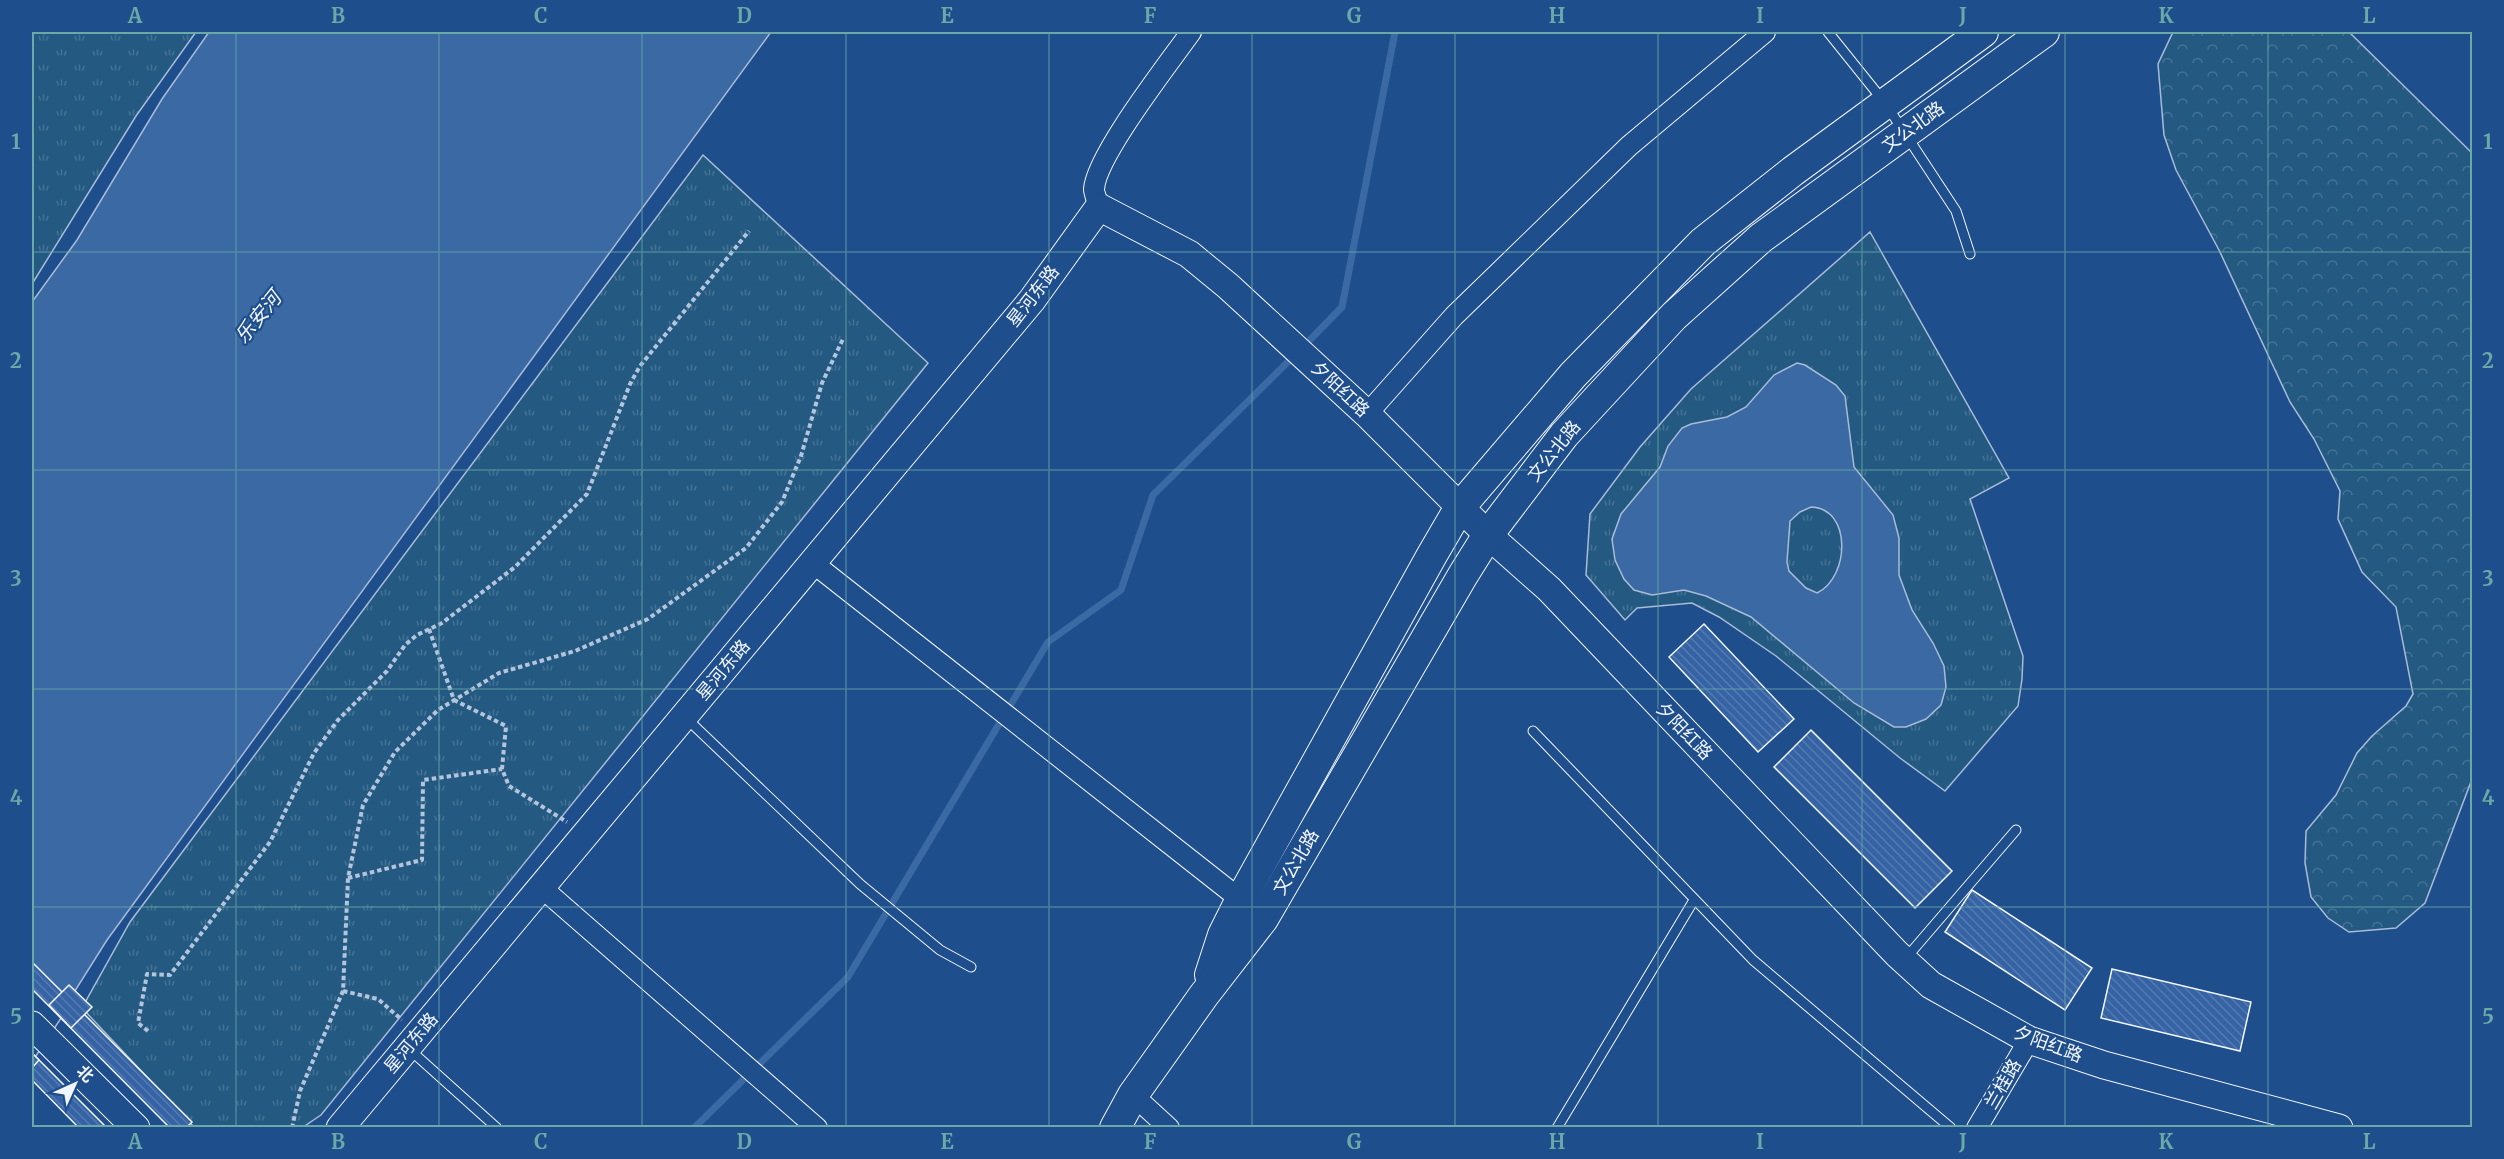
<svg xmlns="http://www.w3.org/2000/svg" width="2504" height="1159" font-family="Merriweather,'Noto Sans SC',serif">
<defs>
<pattern id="forest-crowns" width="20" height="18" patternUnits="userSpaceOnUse" patternTransform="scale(1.5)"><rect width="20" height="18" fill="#245a82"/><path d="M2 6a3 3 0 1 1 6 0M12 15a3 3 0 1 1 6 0" fill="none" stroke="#447295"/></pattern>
<pattern id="park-tufts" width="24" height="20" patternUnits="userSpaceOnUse" patternTransform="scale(1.5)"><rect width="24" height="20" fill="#245a82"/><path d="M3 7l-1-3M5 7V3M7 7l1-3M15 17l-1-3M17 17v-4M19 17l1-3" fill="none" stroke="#447295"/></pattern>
<pattern id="building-back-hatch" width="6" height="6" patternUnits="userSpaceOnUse" patternTransform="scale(1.5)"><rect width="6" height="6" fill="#3563a3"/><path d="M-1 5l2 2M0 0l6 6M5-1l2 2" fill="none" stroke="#537ab1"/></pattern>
</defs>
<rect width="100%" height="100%" fill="#1f4e8c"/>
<polygon fill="url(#forest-crowns)" stroke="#a8bbd7" stroke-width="1.5" points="2173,32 2349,32 2472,153 2472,779 2425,903 2396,928 2349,932 2328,918 2311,897 2305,863 2306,831 2336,795 2357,753 2372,736 2406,706 2413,694 2396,607 2362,572 2338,519 2340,491 2314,439 2290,402 2219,250 2176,170 2164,135 2158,64"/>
<g fill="url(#park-tufts)" stroke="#a8bbd7" stroke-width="1.5">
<polygon points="32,32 196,32 136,116 32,284"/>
<polygon points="703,155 928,363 321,1115 303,1127 194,1127 82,1008 130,922"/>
<polygon points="1870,232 2009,478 1970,499 2023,656 2022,679 2018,706 1945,791 1900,758 1776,656 1719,617 1692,603 1637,608 1625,620 1586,575 1590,514 1640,447 1691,389"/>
</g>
<g fill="#3b69a3" stroke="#a8bbd7" stroke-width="1.5" fill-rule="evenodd">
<polygon points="209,32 771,32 107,940 32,1059 32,302 77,240 162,99"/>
<path d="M1797,363L1805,365L1836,385L1845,396L1854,467L1893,515L1899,538V575L1912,610L1933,643L1944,666L1946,687L1941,705L1926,719L1906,727H1894L1854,703L1751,617L1706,596L1684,590L1652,595L1634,590L1624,579L1615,560L1612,539L1621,514L1660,467L1668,446L1682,428L1691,424L1727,417L1746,407L1774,375ZM1811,507C1852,508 1850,577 1817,593L1806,588L1789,571L1787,562L1790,521L1800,512Z"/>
</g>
<polygon fill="#1f4e8c" stroke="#a8bbd7" stroke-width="1.5" points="32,963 71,1003 32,1062"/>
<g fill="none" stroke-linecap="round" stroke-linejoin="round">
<g stroke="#3b69a3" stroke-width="7">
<polyline points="1303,347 1342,307 1395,32"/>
<polyline points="694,1128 848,977 1048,642 1121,590 1153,495 1295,355"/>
</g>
</g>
<g fill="url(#building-back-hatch)" stroke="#f2f6ff" stroke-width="1.5">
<polygon points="1704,624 1794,719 1758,752 1669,657"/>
<polygon points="1811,730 1952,871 1915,908 1774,767"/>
<polygon points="1972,890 2092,968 2065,1010 1945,932"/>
<polygon points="32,962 192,1122 186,1128 170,1128 32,989"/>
<polygon points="2112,969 2251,1002 2240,1051 2101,1018"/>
<polygon points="69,985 92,1007 71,1028 49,1005"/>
<polygon points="32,1053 107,1128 79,1128 32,1080"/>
<polygon points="32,1053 39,1060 32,1068"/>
</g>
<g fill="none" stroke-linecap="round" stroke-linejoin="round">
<g stroke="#f2f6ff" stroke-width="11">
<g id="lane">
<polyline points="1828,32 1885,103 1956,211 1970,254"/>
<polyline points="686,718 860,884 940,950 971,967"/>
<polyline points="1533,731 1753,960 1951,1128"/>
<polyline points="1906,958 2016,830"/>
<polyline points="409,1049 497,1128"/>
<polyline points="1557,1128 1694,900"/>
</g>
</g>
<g stroke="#f2f6ff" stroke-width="22">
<g id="street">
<path d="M1099,207C1098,202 1094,194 1094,189C1096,156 1169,63 1191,32"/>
<polyline points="1367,414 1454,316 1629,146 1765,32"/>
<polyline points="813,563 1250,907"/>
<polyline points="541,887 817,1128"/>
<polyline points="1133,1095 1169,1128"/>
<polyline points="1977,1128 2029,1040"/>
</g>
</g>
<g stroke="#f2f6ff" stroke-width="29">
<g id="secondary">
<polyline points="32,1025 136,1128"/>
<polyline points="340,1128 1032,300 1099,207 1189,254 1228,286 1367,414 1488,535 1549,589 1897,954 1931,985 2029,1040 2104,1065 2339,1128"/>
</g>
</g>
<g stroke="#f2f6ff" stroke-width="32">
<g id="primary">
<polyline points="1210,975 1223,935 1241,899 1432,555 1460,507 1573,375 1703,242 1793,171 1983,32"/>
<polyline points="1115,1128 1133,1095 1204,995 1263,919 1463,575 1488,535 1564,435 1674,316 1761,238 2044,32"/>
</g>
</g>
<g stroke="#b3c4dc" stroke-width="4" stroke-dasharray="4.5 3" stroke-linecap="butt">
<polyline points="429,629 454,700 506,726 502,769 509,786 567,822"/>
<polyline points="348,878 422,860 423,780 502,769"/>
<polyline points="343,991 378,999 402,1020"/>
<polyline points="148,1031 138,1023 147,974 170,975 270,842 314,753 338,720 387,671 405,645 417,635 442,623 515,567 587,494 630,384 640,366 749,231"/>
<polyline points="292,1128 300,1091 343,991 348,878 363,805 395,752 438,710 499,673 575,651 648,619 746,548 782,502 801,456 822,383 843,339"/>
</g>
<use href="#lane" stroke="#1f4e8c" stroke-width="9"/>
<use href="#street" stroke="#1f4e8c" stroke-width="20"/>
<use href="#secondary" stroke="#1f4e8c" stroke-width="27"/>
<use href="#primary" stroke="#1f4e8c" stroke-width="30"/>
</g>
<path fill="none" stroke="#6aa9a8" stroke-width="1.5" stroke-opacity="0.55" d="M236,32V1128M439,32V1128M642,32V1128M846,32V1128M1049,32V1128M1252,32V1128M1455,32V1128M1658,32V1128M1862,32V1128M2065,32V1128M2268,32V1128M32,252H2472M32,470H2472M32,689H2472M32,907H2472"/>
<g text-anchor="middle" stroke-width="4.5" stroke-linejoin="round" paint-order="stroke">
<g font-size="18" fill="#f2f6ff" stroke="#1f4e8c">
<text transform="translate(1913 127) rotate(-36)" y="6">文公北路</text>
<text transform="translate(1033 296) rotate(-52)" y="6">星河东路</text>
<text transform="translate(1340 389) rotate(43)" y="6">夕阳红路</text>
<text transform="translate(1554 451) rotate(-51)" y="6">文公北路</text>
<text transform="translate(723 670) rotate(-50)" y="6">星河东路</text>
<text transform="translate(1684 731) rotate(46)" y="6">夕阳红路</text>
<text transform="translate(1296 862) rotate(-60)" y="6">文公北路</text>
<text transform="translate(411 1043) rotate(-50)" y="6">星河东路</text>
<text transform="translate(2048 1044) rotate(21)" y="6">夕阳红路</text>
<text transform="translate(2003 1084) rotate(-60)" y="6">兰桂路</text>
</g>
<g font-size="20" font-style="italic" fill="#f2f6ff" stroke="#1f4e8c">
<text transform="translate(258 317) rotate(-51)" y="7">乐安河</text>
</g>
</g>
<rect width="2504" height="1159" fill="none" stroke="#1f4e8c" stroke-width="66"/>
<g transform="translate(75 1084) rotate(45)" stroke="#1f4e8c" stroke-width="4.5" paint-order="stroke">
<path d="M0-4.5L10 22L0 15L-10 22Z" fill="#f2f6ff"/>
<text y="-9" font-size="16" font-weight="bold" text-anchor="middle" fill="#f2f6ff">北</text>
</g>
<rect x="33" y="33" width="2438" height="1093" fill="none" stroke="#6aa9a8" stroke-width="2"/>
<g font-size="20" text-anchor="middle" font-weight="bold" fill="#6aa9a8">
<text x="135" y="23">A</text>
<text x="338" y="23">B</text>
<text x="541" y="23">C</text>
<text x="744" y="23">D</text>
<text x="947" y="23">E</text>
<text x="1150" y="23">F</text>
<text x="1354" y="23">G</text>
<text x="1557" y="23">H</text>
<text x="1760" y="23">I</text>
<text x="1963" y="23">J</text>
<text x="2166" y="23">K</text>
<text x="2369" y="23">L</text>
<text x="16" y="149">1</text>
<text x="2488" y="149">1</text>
<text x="16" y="368">2</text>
<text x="2488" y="368">2</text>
<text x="16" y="586">3</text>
<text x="2488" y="586">3</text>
<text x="16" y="805">4</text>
<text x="2488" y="805">4</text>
<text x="16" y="1024">5</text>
<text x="2488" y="1024">5</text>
<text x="135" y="1149">A</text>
<text x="338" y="1149">B</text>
<text x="541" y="1149">C</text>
<text x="744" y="1149">D</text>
<text x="947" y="1149">E</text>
<text x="1150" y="1149">F</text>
<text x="1354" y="1149">G</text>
<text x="1557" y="1149">H</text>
<text x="1760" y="1149">I</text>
<text x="1963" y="1149">J</text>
<text x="2166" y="1149">K</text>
<text x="2369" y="1149">L</text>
</g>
</svg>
